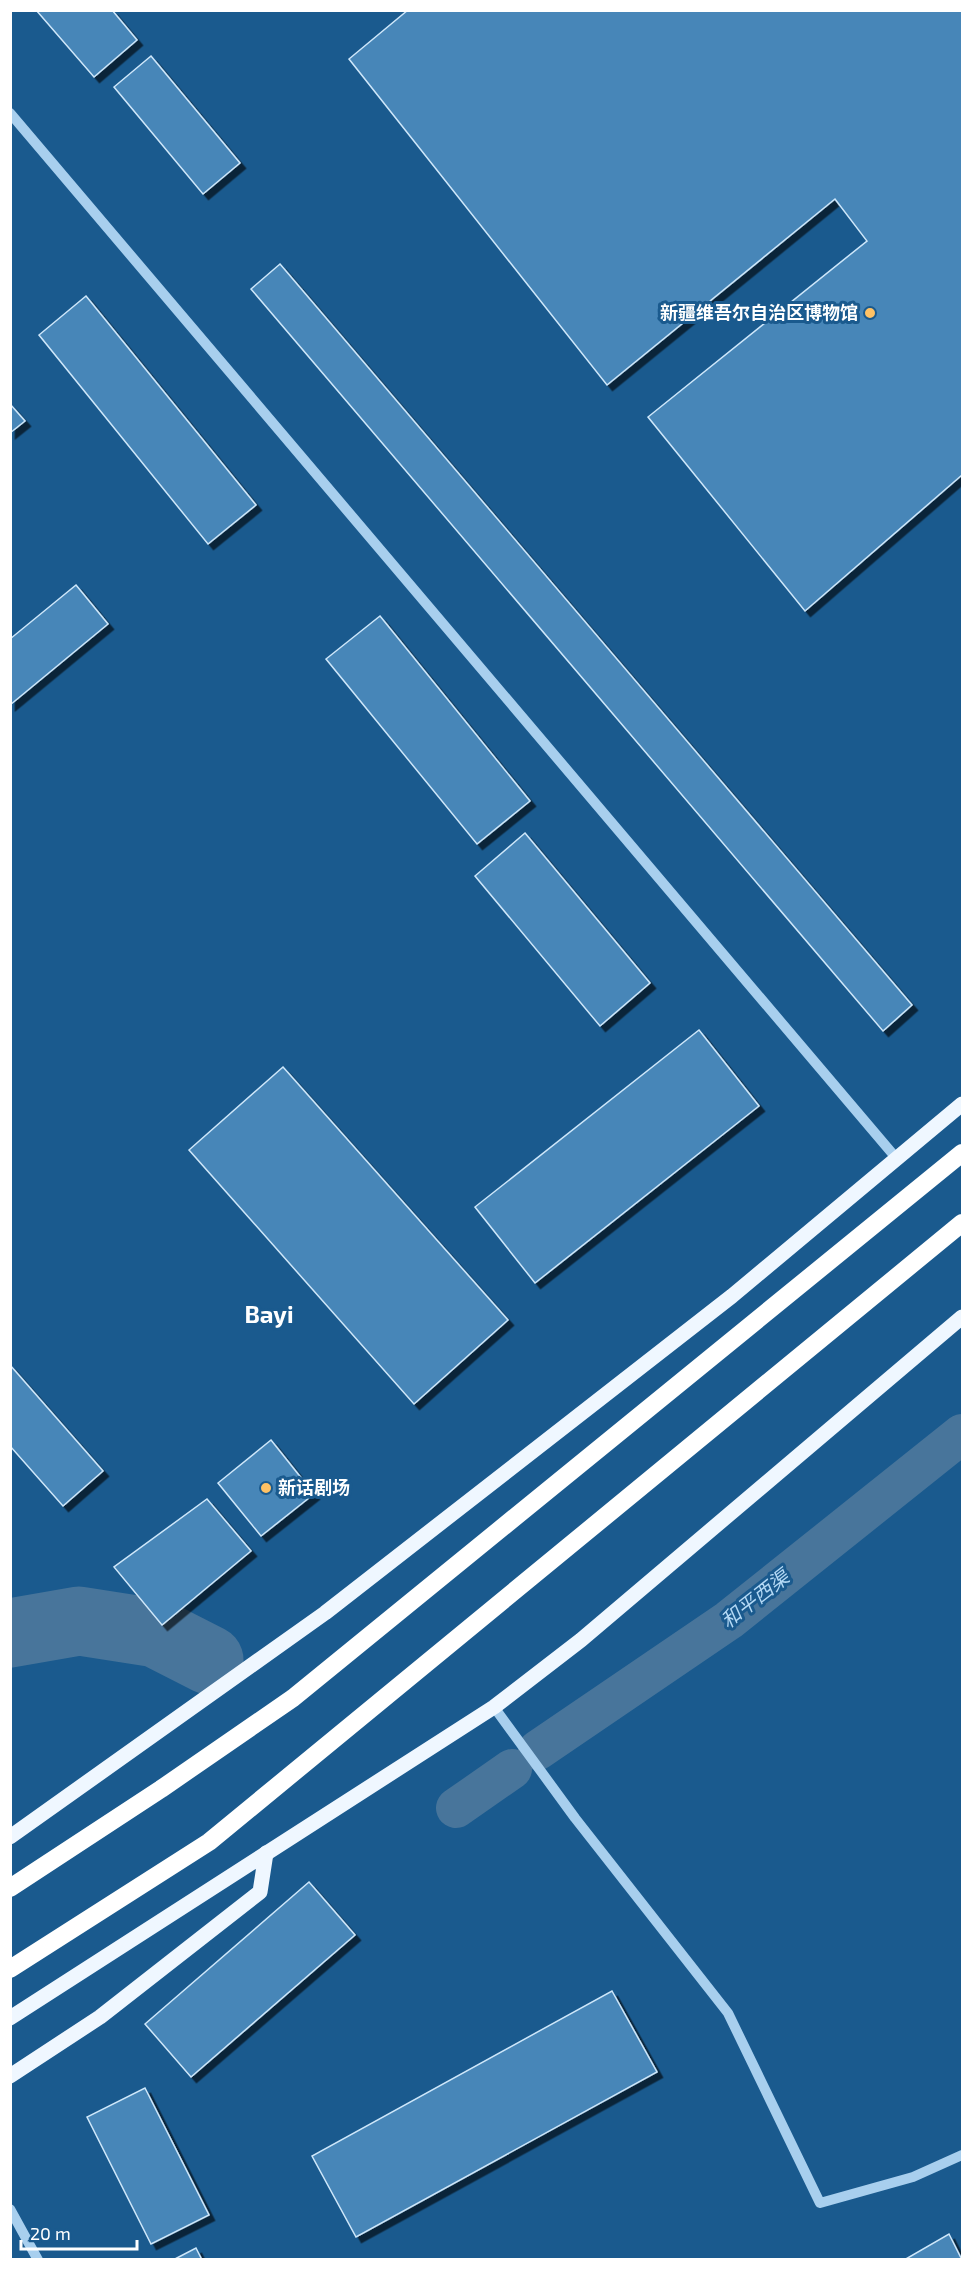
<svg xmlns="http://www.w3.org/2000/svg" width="973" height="2270" font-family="'Exo 2','Noto Sans SC',sans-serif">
<defs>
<filter id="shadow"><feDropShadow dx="5.5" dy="5.5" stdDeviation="0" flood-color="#0009"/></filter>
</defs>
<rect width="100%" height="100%" fill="#1a5a8e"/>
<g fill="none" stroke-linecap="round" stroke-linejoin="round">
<g stroke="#48759b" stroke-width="40">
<polyline points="538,1750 729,1620 962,1434"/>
<polyline points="456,1808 512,1769"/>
</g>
<polyline stroke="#48759b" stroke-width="69" points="10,1633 79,1621 156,1633 209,1660"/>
</g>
<g fill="#4786b8" stroke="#cee7fa" stroke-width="1.5" filter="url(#shadow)">
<polygon points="36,10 112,10 137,40 94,77"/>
<polygon points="408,10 962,10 962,475 805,611 648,417 867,241 835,199 607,385 349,59"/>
<polygon points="151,56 240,163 203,194 114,87"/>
<polygon points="280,264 912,1005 883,1031 251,289"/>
<polygon points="86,296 256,505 208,544 39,335"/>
<polygon points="10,404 25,421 10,433"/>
<polygon points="76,585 108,624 10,705 10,639"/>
<polygon points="380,616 530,801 477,844 326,659"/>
<polygon points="525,833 650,983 600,1026 475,876"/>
<polygon points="699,1030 759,1106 535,1283 475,1207"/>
<polygon points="283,1067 508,1320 414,1404 189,1150"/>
<polygon points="10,1365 103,1471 63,1506 10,1446"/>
<polygon points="271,1440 314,1494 261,1536 218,1483"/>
<polygon points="207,1499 251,1551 162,1625 114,1567"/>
<polygon points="309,1882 355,1935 191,2077 145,2024"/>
<polygon points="612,1991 657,2072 356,2237 312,2156"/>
<polygon points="145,2088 209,2215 151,2244 87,2117"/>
<polygon points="949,2234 962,2260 904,2260"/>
<polygon points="196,2248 202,2260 173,2260"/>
</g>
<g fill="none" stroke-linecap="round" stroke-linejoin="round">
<g stroke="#a8cfee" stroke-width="10">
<polyline points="10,113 897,1159"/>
<polyline points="494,1707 575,1818 728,2013 820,2203 913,2177 962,2155"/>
<polyline points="10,2209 38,2260"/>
</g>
<g stroke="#eff7ff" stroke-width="15">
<polyline points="10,1837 325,1613 732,1296 962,1104"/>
<polyline points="10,2018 494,1707 581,1640 962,1317"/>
<polyline points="10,2076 100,2017 260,1892 266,1853"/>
</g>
<g stroke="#fff" stroke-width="18">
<polyline points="10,1888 161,1789 293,1698 962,1153"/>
<polyline points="10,1969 209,1842 962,1223"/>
</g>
</g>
<g fill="#ffc265" stroke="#1a5a8e" stroke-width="2">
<circle cx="870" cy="313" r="6"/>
<circle cx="266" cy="1488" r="6"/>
</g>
<g text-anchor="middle" stroke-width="6" stroke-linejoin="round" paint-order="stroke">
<g font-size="18" font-weight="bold" fill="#fff" stroke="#1a5a8e" text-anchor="end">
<text x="858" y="319">新疆维吾尔自治区博物馆</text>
<text x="278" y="1494" text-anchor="start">新话剧场</text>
</g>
<g font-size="20" font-style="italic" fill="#b4d9f5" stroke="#1a5a8e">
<text transform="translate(755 1599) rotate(-38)" y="7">和平西渠</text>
</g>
<g font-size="24" font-weight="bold" fill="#fff" stroke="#1a5a8e">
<text x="269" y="1323">Bayi</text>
</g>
</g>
<rect width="973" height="2270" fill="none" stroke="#ffffff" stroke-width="24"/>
<path d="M21 2240v9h116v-9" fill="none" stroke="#ffffff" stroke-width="3"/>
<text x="30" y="2240" font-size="18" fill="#ffffff" stroke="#1a5a8e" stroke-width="4.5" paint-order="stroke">20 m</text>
</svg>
